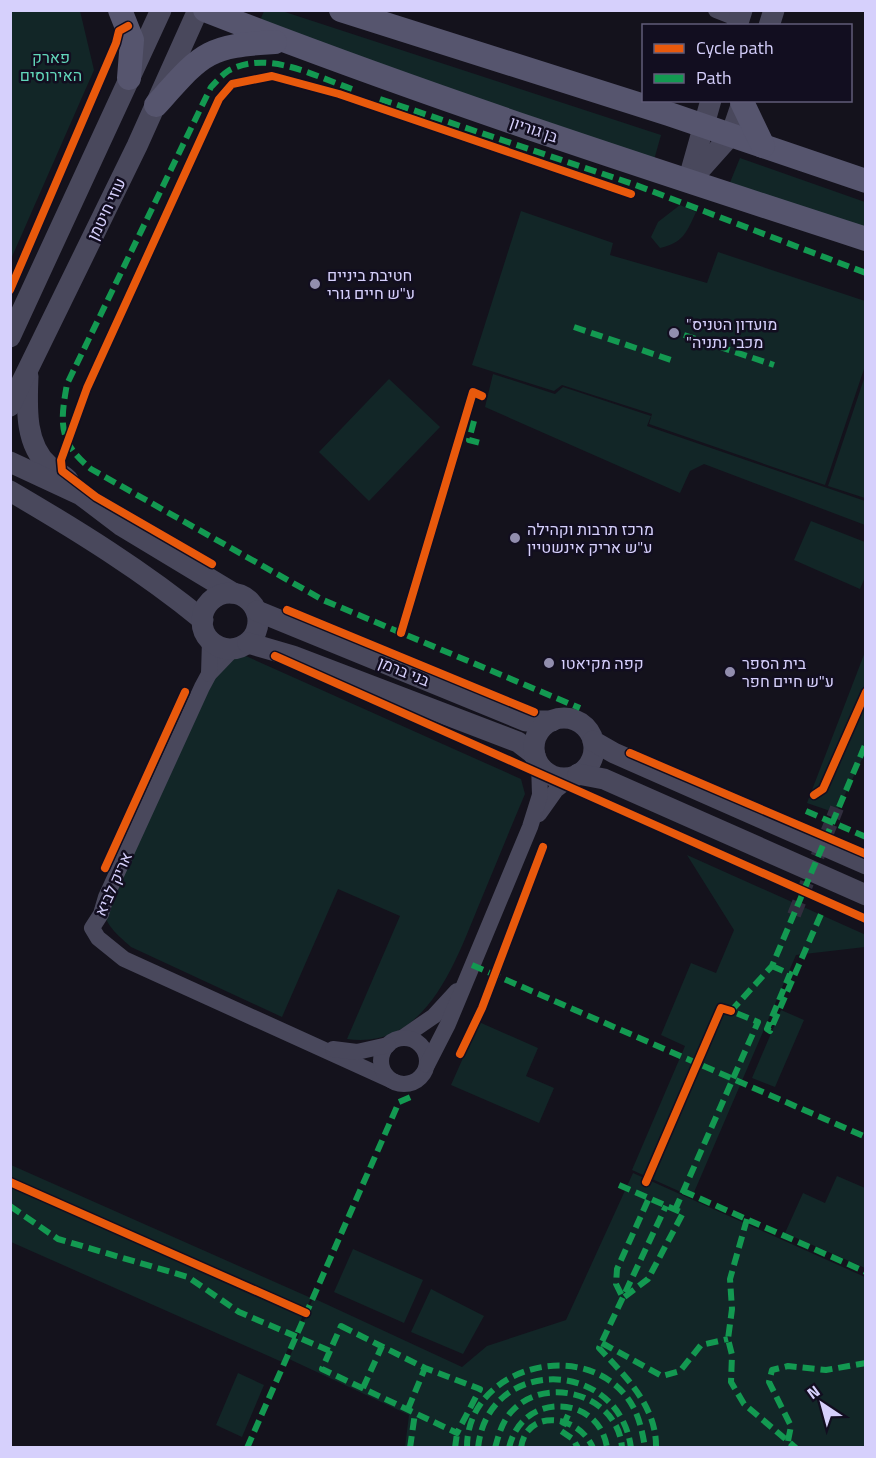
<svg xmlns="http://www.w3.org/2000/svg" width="876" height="1458" font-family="'Titillium Web',Heebo,sans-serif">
<rect width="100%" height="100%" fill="#14121c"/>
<g fill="#122627">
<polygon points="11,10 80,11 94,70 11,259"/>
<polygon points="264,11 282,11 661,135 654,160 256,30"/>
<polygon points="740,158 865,202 865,231 729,185"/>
<path d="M680,205L696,212C687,232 683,243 660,248L651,237L658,222Z"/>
<polygon points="521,211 613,243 610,255 707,283 718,252 865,301 865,366 825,485 649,424 652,414 562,385 554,391 472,365"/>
<polygon points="493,374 555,394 563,387 651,416 647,426 865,501 865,525 704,464 690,471 680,493 485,407"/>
<polygon points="865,376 866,498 865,498 828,486"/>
<polygon points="389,379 440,427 369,501 319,452"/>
<polygon points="811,521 865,542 865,577 860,589 794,560"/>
<path d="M230,649L521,779L525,794C510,829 496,864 481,900C457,957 428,1051 347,1039L400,916L338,889L282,1017L131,947C110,928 100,921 105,891Z"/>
<polygon points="865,652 865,753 836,813 807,803"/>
<polygon points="687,855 866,935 865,947 796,955 692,1197 632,1170 685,1046 661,1035 691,963 716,973 734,930"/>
<polygon points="781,1010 804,1020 775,1087 752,1078"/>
<polygon points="479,1022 538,1048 526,1076 554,1088 539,1123 451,1085"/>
<polygon points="11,1165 311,1298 282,1362 11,1242"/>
<polygon points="633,1173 865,1277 865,1447 405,1447 409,1415 289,1359 313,1298 462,1367 487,1346 566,1320"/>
<polygon points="837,1176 865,1188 865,1268 785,1233 803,1193 825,1203"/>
<polygon points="353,1249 423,1280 404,1323 334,1292"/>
<polygon points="431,1289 484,1316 463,1354 411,1332"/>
<polygon points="238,1373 264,1385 242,1437 216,1425"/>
</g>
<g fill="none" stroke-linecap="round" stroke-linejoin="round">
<polyline stroke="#312e3e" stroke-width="14" stroke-dasharray="14 7" stroke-linecap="butt" points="794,915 837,808"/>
<g stroke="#49485c" stroke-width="16">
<polyline points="716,10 739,19"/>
<polyline points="234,648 209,674 202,687 106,897 101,914 92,928 98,938 124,959 395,1082"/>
<polyline points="209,674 210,640"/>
<polyline points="539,814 556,790 573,777"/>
<polyline points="402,1038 434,1016 457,991"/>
<circle cx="404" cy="1061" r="23"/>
<polyline points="333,1049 357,1052 388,1045"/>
<polyline points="427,1065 448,1024 530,827 540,795 539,764"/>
</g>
<g stroke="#49485c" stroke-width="21">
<polyline points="737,26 742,10"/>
<polyline points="769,26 774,10"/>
<polyline points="689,178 711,100"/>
<polyline points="689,182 731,135 743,100"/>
<polyline points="10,337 161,10"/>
<path d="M28,376C27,405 24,444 49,466C55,471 62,474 68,480"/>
<polyline points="10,406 137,146 198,10"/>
<polyline points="10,462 81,495 122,526 233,593"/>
<path d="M10,491C77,530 143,571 203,620"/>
<circle cx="230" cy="621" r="28"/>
<polyline points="257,611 526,721 552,721"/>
<polyline points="248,643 293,656 518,742 535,755"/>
<circle cx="564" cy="748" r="30"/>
<polyline points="593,741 614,753 866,864"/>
<polyline points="578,774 604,779 866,895"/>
</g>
<g stroke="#56556e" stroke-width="24">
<polyline points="120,10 132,40 129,78"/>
<path d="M205,10C422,95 644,167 866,239"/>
<polyline points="341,10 669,114 866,181"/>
<polyline points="742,102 763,146"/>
<path d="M156,105C202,54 205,46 275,42"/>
</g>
<g stroke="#139951" stroke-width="6" stroke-dasharray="12 6" stroke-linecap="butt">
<path d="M352,89C314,76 267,49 228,71C222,75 216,82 211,87L67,384C60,423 58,442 91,469L323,600L580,708"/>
<polyline points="380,99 633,184 866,273"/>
<polyline points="574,327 674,361"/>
<polyline points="684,335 774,365"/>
<polyline points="474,421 469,440 480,443"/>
<polyline points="806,811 866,837"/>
<polyline points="472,965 866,1137"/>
<polyline points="772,966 790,974 767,1029 770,1031 822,912"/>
<polyline points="619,1185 683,1213 648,1279 623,1298 616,1284 617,1269 649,1198"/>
<polyline points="683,1191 866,1272"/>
<polyline points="10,1206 58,1239 188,1277 239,1312 330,1351"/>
<polyline points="675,1210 758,1022 731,1011 772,966 866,743"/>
<polyline points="747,1219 730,1279 732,1309 728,1339 732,1355 731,1382 744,1404 796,1448"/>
<polygon points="341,1326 425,1368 480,1389 457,1433 322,1369"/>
<polyline points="602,1343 662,1376 680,1371 701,1345 728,1339"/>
<polyline points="363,1388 382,1346"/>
<polyline points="408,1409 425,1368"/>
<polyline points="568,1415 561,1431 573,1439 578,1448"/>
<polyline points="788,1441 791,1426 769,1382 772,1370 788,1366 826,1370 866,1363"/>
<polyline points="247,1448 399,1102 415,1095"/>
<polyline points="410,1448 415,1413"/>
<polyline points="455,1448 457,1433"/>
<path d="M467,1448C466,1369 579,1337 626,1396C638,1411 642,1429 645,1448"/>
<path d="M478,1448C487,1356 619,1357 631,1448"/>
<path d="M495,1448C499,1434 502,1421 513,1410C548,1374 619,1396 622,1448"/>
<path d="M509,1448C522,1390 600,1395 607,1448"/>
<path d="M521,1448C526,1408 579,1414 593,1448"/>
<path d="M656,1448C657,1406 625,1376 599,1348L666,1206"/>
</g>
<g stroke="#120e20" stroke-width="11">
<g id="cycleway">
<polyline points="10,290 116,43 119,31 128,26"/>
<polyline points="212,564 96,497 62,471 61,460 87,388 219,99 232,84 272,76 339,94 631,194"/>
<polyline points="287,610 534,712"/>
<polyline points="401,633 473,392 482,396"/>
<polyline points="275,656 866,919"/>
<polyline points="630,753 866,854"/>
<polyline points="814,795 823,789 866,692"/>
<polyline points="105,868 185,692"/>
<polyline points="460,1054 482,1008 543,847"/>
<polyline points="10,1182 306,1313"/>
<polyline points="646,1182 721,1008 731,1011"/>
</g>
</g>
<use href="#cycleway" stroke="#e8590c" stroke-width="8"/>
</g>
<g fill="#928eae" stroke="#120e20" stroke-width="2">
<circle cx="315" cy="284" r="6"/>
<circle cx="674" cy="333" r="6"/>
<circle cx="515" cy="538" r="6"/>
<circle cx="549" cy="663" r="6"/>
<circle cx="730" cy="672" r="6"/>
</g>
<g text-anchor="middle" stroke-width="5" stroke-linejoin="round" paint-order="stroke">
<g font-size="16" fill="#62d6ba" stroke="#120e20">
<text x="51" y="63">פארק<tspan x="51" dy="18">האירוסים</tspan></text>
</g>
<g font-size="16" fill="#d6d0fc" stroke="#120e20">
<text transform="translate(534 129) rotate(19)" y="6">בן גוריון</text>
<text transform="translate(106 209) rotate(-64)" y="6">עוזי חיטמן</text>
<text transform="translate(404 671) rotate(22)" y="6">בני ברמן</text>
<text transform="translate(113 884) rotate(-66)" y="6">אריק לביא</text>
</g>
<g font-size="16" fill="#d6d0fc" stroke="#120e20" text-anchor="start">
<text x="327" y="281">חטיבת ביניים<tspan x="327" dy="18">ע"ש חיים גורי</tspan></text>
<text x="686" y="330">"מועדון הטניס<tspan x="686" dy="18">"מכבי נתניה</tspan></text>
<text x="527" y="535">מרכז תרבות וקהילה<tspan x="527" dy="18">ע"ש אריק אינשטיין</tspan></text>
<text x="561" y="669">קפה מקיאטו</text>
<text x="742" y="669">בית הספר<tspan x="742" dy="18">ע"ש חיים חפר</tspan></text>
</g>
</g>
<rect width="876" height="1458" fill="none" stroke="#d6d0fc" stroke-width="24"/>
<rect x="642" y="24" width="210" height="78" fill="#120e20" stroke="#605c78" stroke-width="1.5"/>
<rect x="654" y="44" width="30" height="9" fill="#e8590c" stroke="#605c78" stroke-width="1.5"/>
<text x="696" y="54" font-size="18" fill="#d6d0fc">Cycle path</text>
<rect x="654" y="74" width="30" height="9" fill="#139951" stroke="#605c78" stroke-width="1.5"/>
<text x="696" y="84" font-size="18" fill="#d6d0fc">Path</text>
<g transform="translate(822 1404) rotate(324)" stroke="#120e20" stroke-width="4.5" paint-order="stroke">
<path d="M0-4.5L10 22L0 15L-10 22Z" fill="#d6d0fc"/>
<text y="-9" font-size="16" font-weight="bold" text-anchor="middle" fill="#d6d0fc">N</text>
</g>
</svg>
